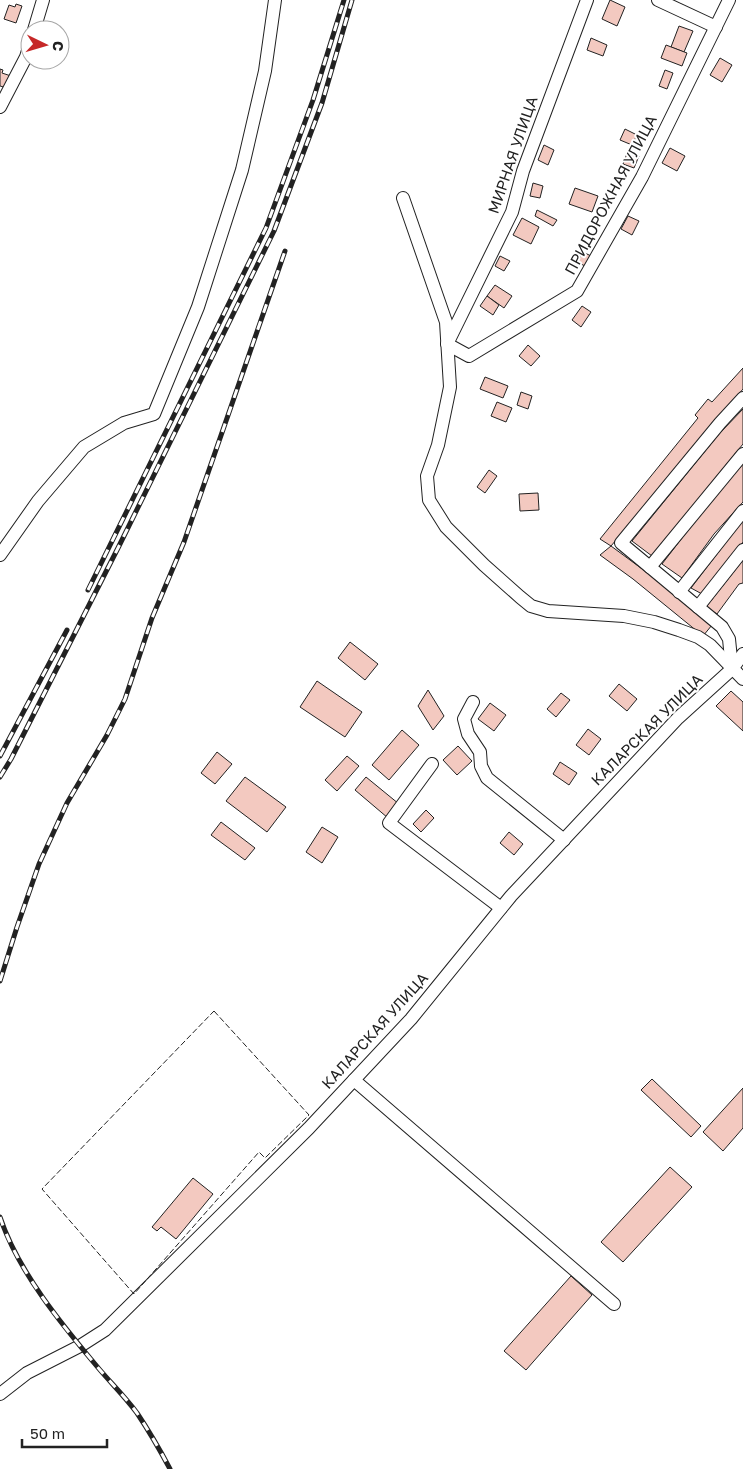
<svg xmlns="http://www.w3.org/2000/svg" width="743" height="1469" font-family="'Golos Text',sans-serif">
<rect width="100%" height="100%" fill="#fff"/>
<g fill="#f3c9c0" stroke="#222">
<polygon points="610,0 625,7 617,26 602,19"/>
<polygon points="16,4 22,6 16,23 4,19 9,5 15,7"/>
<polygon points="679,26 693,31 684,52 671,47"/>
<polygon points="591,38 607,45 603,56 587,50"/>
<polygon points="666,45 687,53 682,66 661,58"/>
<polygon points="720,58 732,65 722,82 710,75"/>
<polygon points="0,69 3,70 2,73 11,76 7,88 0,86"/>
<polygon points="665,70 673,73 667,89 659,86"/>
<polygon points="625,129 637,135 632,145 620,140"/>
<polygon points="544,145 554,150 548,165 538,160"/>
<polygon points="670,148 685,156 677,171 662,163"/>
<polygon points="628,151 639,156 634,168 623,164"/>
<polygon points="533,183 543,186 540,198 530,196"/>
<polygon points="575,188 598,196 592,212 569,204"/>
<polygon points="537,210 557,220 553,226 535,216"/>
<polygon points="628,216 639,221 632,235 621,229"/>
<polygon points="522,218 539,227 531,244 513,235"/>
<polygon points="583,252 591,256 585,266 577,262"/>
<polygon points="500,256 510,261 504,271 495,266"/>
<polygon points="495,285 512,296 504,308 487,296"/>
<polygon points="487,296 499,305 493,315 480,306"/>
<polygon points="582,306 591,312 581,327 572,320"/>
<polygon points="528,345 540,356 531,366 519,356"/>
<polygon points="743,368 743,389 611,546 600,539 698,418 695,415 708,399 712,402"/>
<polygon points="485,377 508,386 503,398 480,389"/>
<polygon points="521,392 532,396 528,409 517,405"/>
<polygon points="497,402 512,408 506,422 491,416"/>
<polygon points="743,409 743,444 652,556 632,541 719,434"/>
<polygon points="743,464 743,502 714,534 682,578 662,564 715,495"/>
<polygon points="489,470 497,476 485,493 477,487"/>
<polygon points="538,493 539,510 520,511 519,494"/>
<polygon points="743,520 743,542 702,594 691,588"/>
<polygon points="611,546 649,574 712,625 703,636 633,579 600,555"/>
<polygon points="743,560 743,583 739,584 717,614 706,607"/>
<polygon points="350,642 378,664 365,680 338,658"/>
<polygon points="317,681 362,712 345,737 300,707"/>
<polygon points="619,684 637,699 627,711 609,696"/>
<polygon points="428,690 444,716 433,730 418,706"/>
<polygon points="731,691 743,702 743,731 716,706"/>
<polygon points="561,693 570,700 556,717 547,709"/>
<polygon points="490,703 506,715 494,731 478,719"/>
<polygon points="588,729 601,739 589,755 576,745"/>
<polygon points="402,730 419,745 389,780 372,765"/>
<polygon points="458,746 472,761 457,775 443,760"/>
<polygon points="217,752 232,764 215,784 201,773"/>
<polygon points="347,756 359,766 337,791 325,780"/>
<polygon points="560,762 577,773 569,785 553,774"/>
<polygon points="245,777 286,807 267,832 226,801"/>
<polygon points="366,777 399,804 388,818 355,790"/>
<polygon points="426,810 434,818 421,832 413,824"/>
<polygon points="221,822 255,848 245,860 211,835"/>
<polygon points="322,827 338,837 322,863 306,852"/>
<polygon points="509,832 523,844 514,855 500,843"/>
<polygon points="652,1079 701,1126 691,1137 641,1090"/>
<polygon points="743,1088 743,1128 723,1151 703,1132"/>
<polygon points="670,1167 692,1187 623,1262 601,1242"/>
<polygon points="193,1178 213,1194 176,1239 161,1227 157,1231 152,1227"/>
<polygon points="571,1276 592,1295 526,1370 504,1351"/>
</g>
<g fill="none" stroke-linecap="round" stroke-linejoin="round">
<g stroke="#222" stroke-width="14">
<g id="minor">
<polyline points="587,0 523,171 512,212 447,344 469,356 577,291 642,177 729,0"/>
<polyline points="658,0 716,27"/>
<polyline points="34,30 43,0"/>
<polyline points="0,107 26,57 30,44"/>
<polyline points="403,198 446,322 450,387 438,445 427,476 429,500 446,527 484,565 520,597 531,606 548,611 624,616 654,622 679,630 698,637 710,645 743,679"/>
<polyline points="0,555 38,501 84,447 124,423 154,414 198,307 242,170 265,71 275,0"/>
<polyline points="650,567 743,454"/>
<polyline points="679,592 743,511"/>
<polyline points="698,607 743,550"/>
<polyline points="732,669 729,639 722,627 621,543 720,423 743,398"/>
<polyline points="473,702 464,719 468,734 480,752 481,766 487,778 564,840"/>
<polyline points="432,764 389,823 501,908"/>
<polyline points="354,1080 614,1304"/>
<polyline points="0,1394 27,1373 80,1346 105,1330 309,1128 411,1019 511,896 678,718 732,669 743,654"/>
</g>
</g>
<use href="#minor" stroke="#fff" stroke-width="12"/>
<g stroke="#222" stroke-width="5">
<g id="rail">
<polyline points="88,590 266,228 313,100 344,0"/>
<polyline points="0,756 67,630"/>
<polyline points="0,777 11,759 119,546 274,231 322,103 352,0"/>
<polyline points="0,981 17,927 39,864 67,803 107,735 125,699 152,618 184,542 285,251"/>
<path d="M0,1217C18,1272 63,1326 100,1370C112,1384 126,1398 137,1413C149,1431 160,1450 170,1469"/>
</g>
</g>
<use href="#rail" stroke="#fff" stroke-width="3" stroke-dasharray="9" stroke-linecap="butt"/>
<polygon stroke="#222" stroke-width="1" stroke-dasharray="6 2.5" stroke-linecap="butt" points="214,1011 309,1115 265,1158 259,1152 134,1294 42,1189"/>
</g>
<g text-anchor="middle" stroke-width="4" stroke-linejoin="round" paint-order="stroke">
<g font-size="15" fill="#222" stroke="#fff">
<text transform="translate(513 155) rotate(-71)" y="5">МИРНАЯ УЛИЦА</text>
<text transform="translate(611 195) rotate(-62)" y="5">ПРИДОРОЖНАЯ УЛИЦА</text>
<text transform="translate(647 730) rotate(-45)" y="5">КАЛАРСКАЯ УЛИЦА</text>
<text transform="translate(375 1031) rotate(-48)" y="5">КАЛАРСКАЯ УЛИЦА</text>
</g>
</g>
<g transform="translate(45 45) rotate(95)"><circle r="24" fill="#ffffff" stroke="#a7a7a7"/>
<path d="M0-4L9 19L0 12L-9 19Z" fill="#c62828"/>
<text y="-8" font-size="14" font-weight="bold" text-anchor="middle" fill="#222222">С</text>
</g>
<path d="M22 1439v8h85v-8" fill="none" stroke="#222222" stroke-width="2.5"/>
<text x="30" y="1439" font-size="15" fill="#222222" stroke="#ffffff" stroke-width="4" paint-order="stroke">50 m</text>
</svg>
